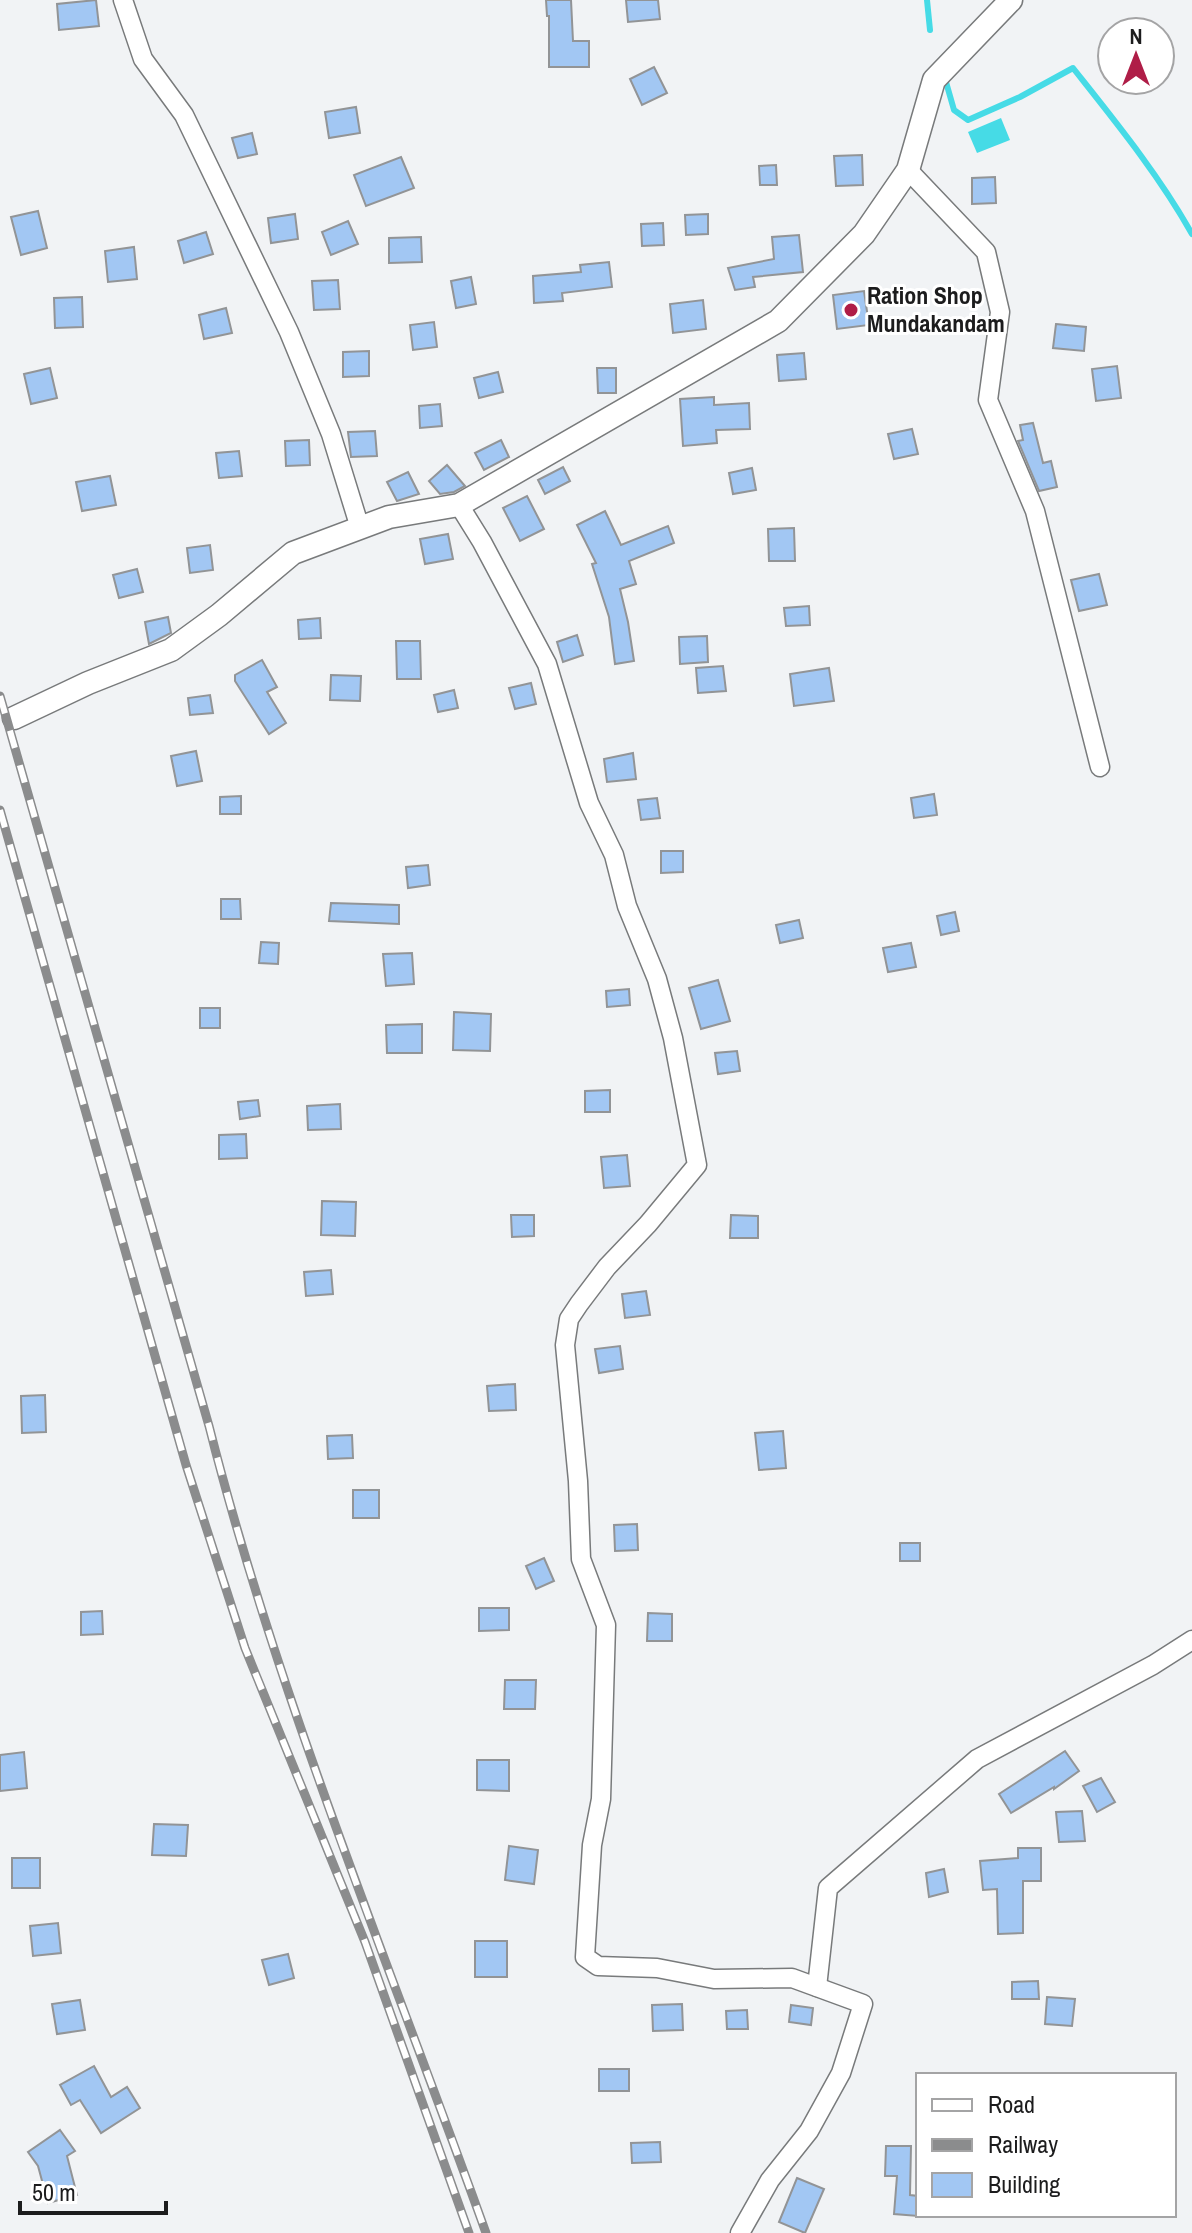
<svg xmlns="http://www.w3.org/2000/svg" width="1192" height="2233" font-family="'Archivo Narrow',sans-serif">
<rect width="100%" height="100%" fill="#f1f3f5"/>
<polygon fill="#46dbe6" points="1001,118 1010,140 977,153 968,132"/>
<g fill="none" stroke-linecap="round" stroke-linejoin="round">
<g stroke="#46dbe6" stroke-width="6">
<polyline points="927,0 930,30"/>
<path d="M946,82L954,110L968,120L1020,97L1073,68C1115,121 1159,175 1192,234"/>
</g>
</g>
<g fill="#a2c7f3" stroke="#929496" stroke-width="2">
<polygon points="96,0 99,26 59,30 57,4"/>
<polygon points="546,0 571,0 573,41 589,41 589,67 549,67 549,16 547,16"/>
<polygon points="626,0 658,0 660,19 628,22"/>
<polygon points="654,67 667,93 642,105 630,79"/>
<polygon points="356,107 360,133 329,138 325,112"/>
<polygon points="252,133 257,154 238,158 232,138"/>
<polygon points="862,155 863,185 836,186 834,156"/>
<polygon points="401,157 414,188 366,206 354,175"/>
<polygon points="776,165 777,185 760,185 759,166"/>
<polygon points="995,177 996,203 972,204 972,178"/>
<polygon points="38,211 47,248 21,255 11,217"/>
<polygon points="295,214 298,239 271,243 268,218"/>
<polygon points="708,214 708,234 686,235 685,215"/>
<polygon points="348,221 358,244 331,255 322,232"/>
<polygon points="663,223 664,245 642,246 641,224"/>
<polygon points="206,232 213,254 184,263 178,241"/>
<polygon points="799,235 803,272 753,277 755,287 735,290 728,268 774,259 772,237"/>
<polygon points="421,237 422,262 389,263 389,238"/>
<polygon points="134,247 137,279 108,282 105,251"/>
<polygon points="609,262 612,287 562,293 563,301 534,303 533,276 581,272 580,265"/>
<polygon points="471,277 476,304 456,308 451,281"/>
<polygon points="338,280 340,309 314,310 312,281"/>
<polygon points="864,291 869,325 837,329 833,295"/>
<polygon points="82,297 83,327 55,328 54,298"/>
<polygon points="703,300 706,329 673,333 670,304"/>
<polygon points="226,308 232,333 204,339 199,315"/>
<polygon points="434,322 437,347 413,350 410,325"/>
<polygon points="1056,324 1086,327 1084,351 1053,348"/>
<polygon points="369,351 369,376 343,377 343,352"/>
<polygon points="804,353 806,379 779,381 777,355"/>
<polygon points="1117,366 1121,398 1096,401 1092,369"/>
<polygon points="50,368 57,398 31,404 24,374"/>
<polygon points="597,368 616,368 616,393 598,393"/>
<polygon points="498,372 503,392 479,398 474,378"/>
<polygon points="714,397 714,405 749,403 750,429 716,430 717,443 683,446 680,399"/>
<polygon points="440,404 442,426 420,428 419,406"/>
<polygon points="1033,423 1043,463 1051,461 1057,487 1039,491 1018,441 1023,440 1020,425"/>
<polygon points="912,429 918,454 894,459 888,434"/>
<polygon points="375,431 377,456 351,457 348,432"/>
<polygon points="309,440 310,465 286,466 285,441"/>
<polygon points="501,440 509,457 484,470 475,453"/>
<polygon points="239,451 242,476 219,478 216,453"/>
<polygon points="447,465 465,486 454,492 440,494 429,481"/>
<polygon points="563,467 570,481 545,494 538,480"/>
<polygon points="752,468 756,490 733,494 729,473"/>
<polygon points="408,472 419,494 397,501 387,482"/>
<polygon points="110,476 116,505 82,511 76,482"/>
<polygon points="527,496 544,529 520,541 503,508"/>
<polygon points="605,511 621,545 668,526 674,543 629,561 636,584 620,589 628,622 634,661 615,664 609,617 592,564 596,563 577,525"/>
<polygon points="794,528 795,561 769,561 768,529"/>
<polygon points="448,534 453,559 425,564 420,539"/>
<polygon points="210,545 213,570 190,573 187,548"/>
<polygon points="137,569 143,592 119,598 113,575"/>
<polygon points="1099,574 1107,605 1079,611 1071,580"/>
<polygon points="809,606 810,625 786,626 784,608"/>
<polygon points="168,617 171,633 149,644 145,622"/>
<polygon points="320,618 321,638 299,639 298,620"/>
<polygon points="577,635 583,655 563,662 557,642"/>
<polygon points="707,636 708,662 680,664 679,637"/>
<polygon points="396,641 420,641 421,679 397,679"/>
<polygon points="262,660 277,687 267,692 286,723 269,734 235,681 235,675"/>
<polygon points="723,666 726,691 698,693 696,668"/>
<polygon points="829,668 834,701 794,706 790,674"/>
<polygon points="331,675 361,676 360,701 330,700"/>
<polygon points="531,683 536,704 515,709 509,688"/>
<polygon points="454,690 458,708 438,712 434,695"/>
<polygon points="210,695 213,713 190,715 188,698"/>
<polygon points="196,751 202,781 177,786 171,756"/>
<polygon points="633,753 636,779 607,782 604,759"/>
<polygon points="934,794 937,815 914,818 911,798"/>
<polygon points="241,796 241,814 220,814 220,797"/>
<polygon points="657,798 660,818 641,820 638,800"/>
<polygon points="661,851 683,851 683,872 661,873"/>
<polygon points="428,865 430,885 408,888 406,867"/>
<polygon points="221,899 240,899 241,919 221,919"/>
<polygon points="331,903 399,905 399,924 329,921"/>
<polygon points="955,912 959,931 941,935 937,916"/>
<polygon points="799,920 803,938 780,943 776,925"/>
<polygon points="261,942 279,943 278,964 259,963"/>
<polygon points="911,943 916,967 888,972 883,948"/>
<polygon points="412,953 414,984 386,986 383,954"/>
<polygon points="718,980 730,1021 701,1029 689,988"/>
<polygon points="629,989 630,1005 607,1007 606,991"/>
<rect x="200" y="1008" width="20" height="20"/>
<polygon points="454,1012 491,1014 490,1051 453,1050"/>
<polygon points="422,1024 422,1053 387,1053 386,1025"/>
<polygon points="737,1051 740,1071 718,1074 715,1053"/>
<polygon points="610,1090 610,1112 585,1112 585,1091"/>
<polygon points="258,1100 260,1116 240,1119 238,1102"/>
<polygon points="340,1104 341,1129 308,1130 307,1106"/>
<polygon points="246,1134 247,1158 219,1159 219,1135"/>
<polygon points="627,1155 630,1186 604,1188 601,1157"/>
<polygon points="322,1201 356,1202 355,1236 321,1235"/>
<polygon points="511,1215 534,1215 534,1236 512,1237"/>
<polygon points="731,1215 758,1216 758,1238 730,1238"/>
<polygon points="331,1270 333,1294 306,1296 304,1272"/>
<polygon points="646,1291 650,1315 625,1318 622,1294"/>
<polygon points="620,1346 623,1369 599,1373 595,1349"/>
<polygon points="515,1384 516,1410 489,1411 487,1386"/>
<polygon points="45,1395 46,1432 22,1433 21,1396"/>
<polygon points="783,1431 786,1468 759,1470 755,1433"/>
<polygon points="352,1435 353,1458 328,1459 327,1436"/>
<rect x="353" y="1490" width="26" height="28"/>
<polygon points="637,1524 638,1550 615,1551 614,1525"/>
<rect x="900" y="1543" width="20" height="18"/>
<polygon points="544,1558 554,1581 536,1589 526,1566"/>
<polygon points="479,1608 509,1608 509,1630 479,1631"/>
<polygon points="102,1611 103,1634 81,1635 81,1612"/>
<polygon points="648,1613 672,1614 672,1641 647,1641"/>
<polygon points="505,1680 536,1680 535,1709 504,1709"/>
<polygon points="1065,1751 1079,1771 1054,1789 1054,1787 1011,1813 999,1794"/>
<polygon points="24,1752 27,1788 0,1791 0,1755"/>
<polygon points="477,1760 509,1760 509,1791 477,1790"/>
<polygon points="1101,1778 1115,1802 1097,1812 1083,1786"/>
<polygon points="1082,1811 1085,1841 1059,1842 1056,1812"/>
<polygon points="154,1824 188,1825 186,1856 152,1855"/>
<polygon points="509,1846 538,1850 534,1884 505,1880"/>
<polygon points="1018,1848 1041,1848 1041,1881 1023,1881 1023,1933 998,1934 997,1889 983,1890 980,1861 1018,1858"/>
<rect x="12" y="1858" width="28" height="30"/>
<polygon points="944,1869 948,1892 929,1897 926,1873"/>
<polygon points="58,1923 61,1953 33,1956 30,1926"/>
<rect x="475" y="1941" width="32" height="36"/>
<polygon points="288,1954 294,1978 269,1985 262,1960"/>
<polygon points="1038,1981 1039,1999 1012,1999 1012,1982"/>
<polygon points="1047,1997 1075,1999 1072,2026 1045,2024"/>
<polygon points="80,2000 85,2030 57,2034 52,2004"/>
<polygon points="682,2004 683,2030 653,2031 652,2005"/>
<polygon points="791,2005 813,2008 811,2025 789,2022"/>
<polygon points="747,2010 748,2029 727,2029 726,2011"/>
<polygon points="94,2066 111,2097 127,2087 140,2108 101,2133 80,2100 71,2105 60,2085"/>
<rect x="599" y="2069" width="30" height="22"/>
<polygon points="60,2130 75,2151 67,2156 77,2195 48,2203 38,2166 28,2152"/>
<polygon points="660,2142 661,2162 632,2163 631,2143"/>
<polygon points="886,2146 911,2146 910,2195 918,2196 918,2216 894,2214 897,2176 885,2176"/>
<polygon points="797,2178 824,2189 805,2233 779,2222"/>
</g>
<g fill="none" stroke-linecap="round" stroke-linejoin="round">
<g stroke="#787a7b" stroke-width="21">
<g id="minor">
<polyline points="123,0 143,59 184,115 289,332 331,434 360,528"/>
<polyline points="908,170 986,252 1000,312 988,400 1035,511 1100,767"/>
<polyline points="459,505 482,542 547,664 589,803 614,855 627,906 657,979 673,1038 697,1165 648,1224 607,1267 579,1304 569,1319 565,1345 578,1481 581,1559 606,1625 601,1799 592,1845 585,1957 598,1966 657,1968 714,1979 792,1978 863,2004 841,2073 809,2131 770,2180 740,2233"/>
<polyline points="817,1987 828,1888 977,1759 1153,1665 1192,1640"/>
</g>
</g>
<g stroke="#787a7b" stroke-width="25">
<polyline id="tertiary" points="14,718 88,683 171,650 219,615 293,553 389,517 459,505 778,321 864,234 908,170 934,80 1011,0"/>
</g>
<use href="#minor" stroke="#fff" stroke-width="18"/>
<use href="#tertiary" stroke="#fff" stroke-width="22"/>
<g stroke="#8b8c8d" stroke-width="9">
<g id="rail">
<path d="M0,696L209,1426C279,1702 390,1965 486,2233"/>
<polyline points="0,810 186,1465 245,1648 365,1942 469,2233"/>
</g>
</g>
<use href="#rail" stroke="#fff" stroke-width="6" stroke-dasharray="18" stroke-linecap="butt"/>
</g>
<circle fill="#af1d47" stroke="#fff" stroke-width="3" cx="851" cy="310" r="8"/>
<g text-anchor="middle" stroke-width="6" stroke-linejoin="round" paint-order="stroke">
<g font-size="24" font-weight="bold" fill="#1c1c1d" stroke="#fff" text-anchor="start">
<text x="867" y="304">Ration Shop<tspan x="867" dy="28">Mundakandam</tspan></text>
</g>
</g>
<rect x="916" y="2073" width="260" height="144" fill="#ffffff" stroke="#a4a4a5" stroke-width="2"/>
<rect x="932" y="2099" width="40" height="12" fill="#ffffff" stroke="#a4a4a5" stroke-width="2"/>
<text x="988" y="2113" font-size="24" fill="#1c1c1d">Road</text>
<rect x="932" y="2139" width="40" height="12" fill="#8b8c8d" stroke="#a4a4a5" stroke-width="2"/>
<text x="988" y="2153" font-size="24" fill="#1c1c1d">Railway</text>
<rect x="932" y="2173" width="40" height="24" fill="#a2c7f3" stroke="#a4a4a5" stroke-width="2"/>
<text x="988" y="2193" font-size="24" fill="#1c1c1d">Building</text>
<g transform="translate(1136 56)"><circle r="38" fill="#ffffff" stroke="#a4a4a5" stroke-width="2"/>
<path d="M0-6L14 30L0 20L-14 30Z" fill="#af1d47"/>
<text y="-12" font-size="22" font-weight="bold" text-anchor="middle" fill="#1c1c1d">N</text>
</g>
<path d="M20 2201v12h146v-12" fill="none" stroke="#1c1c1d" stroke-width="4"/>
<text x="32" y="2201" font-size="24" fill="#1c1c1d" stroke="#ffffff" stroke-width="6" paint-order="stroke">50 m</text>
</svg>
